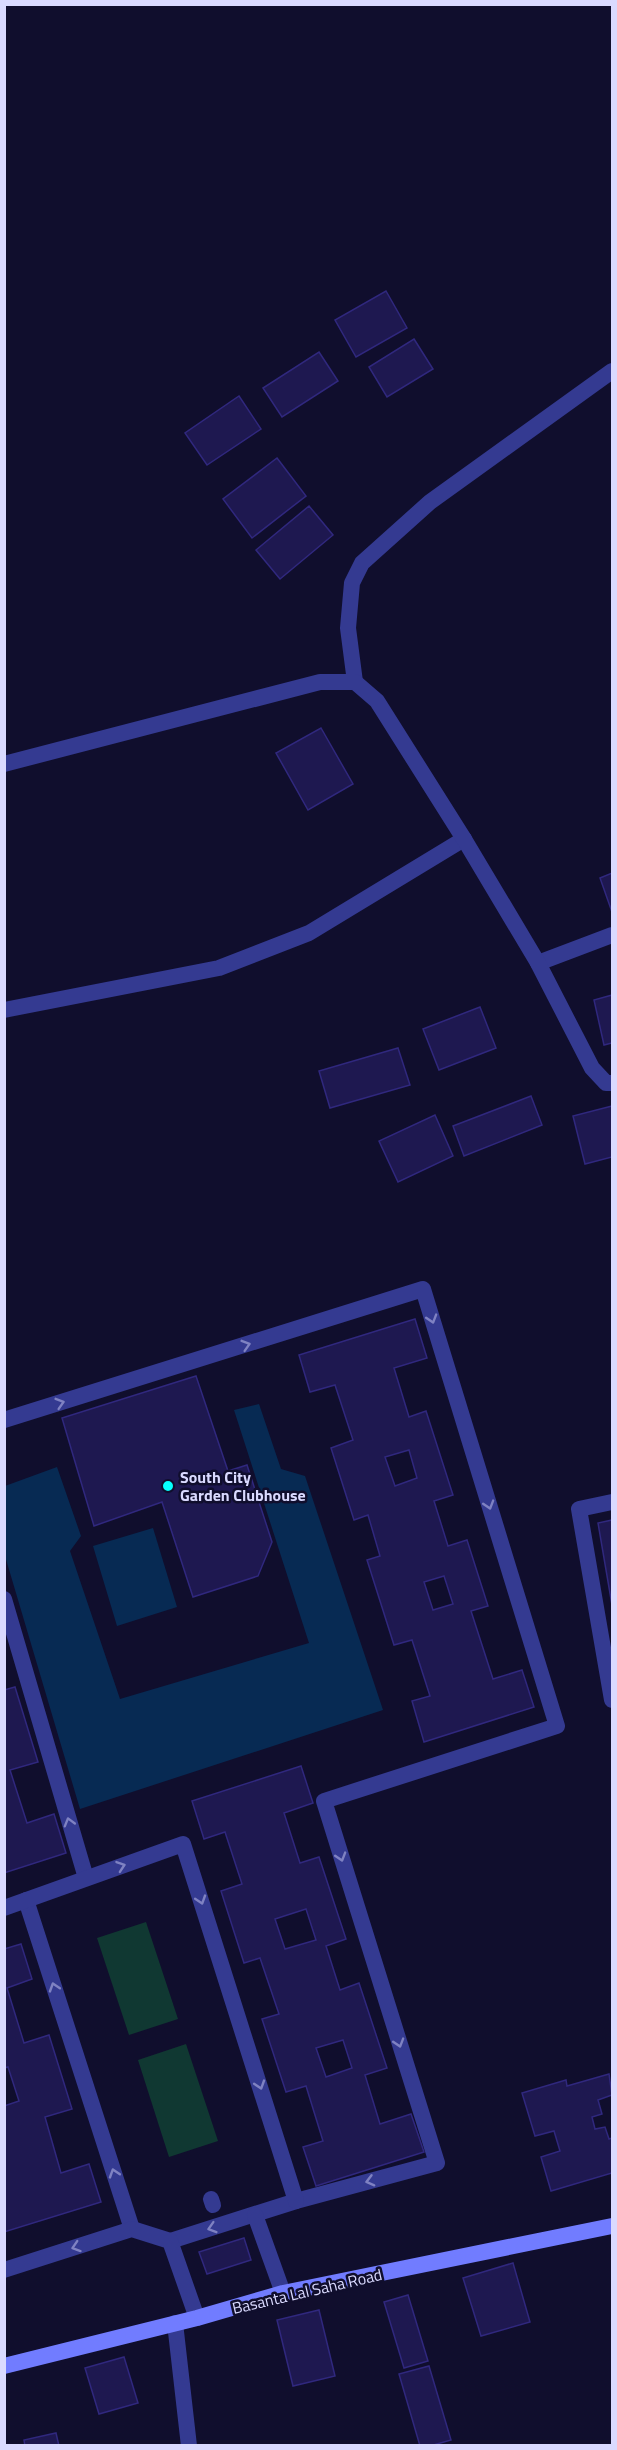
<svg xmlns="http://www.w3.org/2000/svg" width="617" height="2450" font-family="'Titillium Web',sans-serif">
<rect width="100%" height="100%" fill="#100e2d"/>
<g fill="#103832">
<polygon points="146,1922 178,2019 129,2035 97,1938"/>
<polygon points="186,2044 218,2141 169,2157 138,2060"/>
</g>
<g fill="#072a53">
<polygon points="259,1404 281,1469 305,1476 383,1710 80,1809 5,1556 5,1486 57,1467 81,1536 70,1551 120,1699 309,1643 234,1410"/>
<polygon points="153,1528 177,1607 117,1626 93,1546"/>
</g>
<g fill="#1e1850" stroke="#30287e" stroke-width="1.5" fill-rule="evenodd">
<polygon points="386,291 407,328 356,357 335,320"/>
<polygon points="414,339 433,369 387,397 369,367"/>
<polygon points="319,352 338,381 282,417 263,388"/>
<polygon points="239,396 261,429 207,465 185,433"/>
<polygon points="277,458 306,496 252,538 223,499"/>
<polygon points="309,506 333,535 280,579 256,550"/>
<polygon points="321,728 353,784 308,810 276,753"/>
<polygon points="612,873 612,912 600,878"/>
<polygon points="612,995 612,1043 604,1045 594,1000"/>
<polygon points="480,1007 496,1048 439,1070 423,1029"/>
<polygon points="398,1048 410,1085 330,1108 319,1071"/>
<polygon points="531,1096 542,1125 464,1156 453,1126"/>
<polygon points="612,1106 612,1157 585,1164 573,1116"/>
<polygon points="435,1115 453,1156 398,1182 379,1141"/>
<path d="M415,1319L427,1358L394,1368L409,1417L426,1411L453,1495L434,1501L448,1546L467,1540L488,1606L471,1611L493,1679L522,1670L534,1707L424,1742L412,1701L430,1696L412,1640L394,1645L367,1560L380,1556L368,1515L354,1520L331,1448L353,1440L335,1385L310,1392L299,1355ZM409,1450L417,1478L395,1486L385,1457ZM444,1576L453,1604L433,1610L424,1582Z"/>
<polygon points="196,1376 228,1471 247,1465 272,1542 258,1576 193,1597 162,1502 94,1526 62,1418"/>
<polygon points="612,1520 612,1605 598,1523"/>
<polygon points="15,1687 38,1762 10,1770 27,1823 54,1814 66,1853 4,1873 4,1690"/>
<path d="M301,1766L313,1803L284,1813L300,1863L319,1857L346,1939L326,1946L340,1990L359,1983L387,2068L365,2075L380,2124L411,2114L424,2152L316,2186L303,2147L323,2141L306,2086L286,2092L262,2019L279,2014L260,1958L244,1963L221,1891L242,1884L225,1832L204,1839L192,1801ZM306,1909L316,1940L285,1949L275,1919ZM343,2040L352,2068L326,2077L316,2048Z"/>
<polygon points="21,1944 32,1979 7,1988 24,2043 49,2035 72,2109 45,2117 61,2173 89,2164 101,2202 4,2232 4,2106 19,2101 8,2067 4,2068 4,1949"/>
<polygon points="609,2074 612,2095 598,2100 602,2114 592,2117 595,2129 605,2127 609,2139 612,2138 612,2173 551,2191 541,2157 560,2151 554,2131 535,2136 522,2093 566,2080 567,2086"/>
<polygon points="244,2238 251,2260 207,2274 199,2252"/>
<polygon points="513,2263 530,2322 481,2336 463,2278"/>
<polygon points="408,2295 428,2361 404,2368 384,2302"/>
<polygon points="319,2310 335,2376 293,2386 277,2320"/>
<polygon points="124,2357 138,2403 99,2414 85,2368"/>
<polygon points="429,2366 451,2440 430,2446 420,2446 399,2374"/>
<polygon points="56,2433 59,2446 25,2446 24,2440"/>
</g>
<g fill="none" stroke-linecap="round" stroke-linejoin="round">
<polyline stroke="#343a91" stroke-width="16" points="612,1502 579,1509 612,1700"/>
<polyline stroke="#343a91" stroke-width="16" points="211,2199 213,2205"/>
<g stroke="#343a91" stroke-width="16">
<polyline points="355,682 348,628 352,583 362,563 430,502 612,371"/>
<polyline points="538,963 612,935"/>
<polyline points="4,1010 219,968 309,933 464,839"/>
<polyline points="4,1420 423,1289 557,1726 324,1801 437,2163 296,2201 170,2241"/>
<polyline points="4,1599 86,1878"/>
<polyline points="26,1900 132,2229"/>
<polyline points="4,1908 183,1844 296,2201"/>
<polyline points="255,2215 283,2293"/>
<polyline points="4,2270 132,2229 170,2241 197,2318"/>
<polyline points="175,2323 189,2446"/>
</g>
<polyline stroke="#343a91" stroke-width="16" points="4,764 320,682 355,682 377,701 464,839 538,963 592,1068 606,1083 612,1083"/>
<polyline stroke="#717cff" stroke-width="16" points="4,2366 197,2318 283,2293 612,2226"/>
</g>
<defs><path id="oneway-chevron" d="M-2-3.5L2.5 0L-2 3.5" fill="none" stroke-width="1.6" stroke-linecap="round" stroke-linejoin="round" transform="scale(1.5)"/></defs>
<g stroke="#7f82c2">
<use href="#oneway-chevron" transform="translate(432 1319) rotate(73)"/>
<use href="#oneway-chevron" transform="translate(246 1345) rotate(-17)"/>
<use href="#oneway-chevron" transform="translate(60 1403) rotate(-17)"/>
<use href="#oneway-chevron" transform="translate(489 1505) rotate(73)"/>
<use href="#oneway-chevron" transform="translate(69 1822) rotate(-106)"/>
<use href="#oneway-chevron" transform="translate(341 1857) rotate(73)"/>
<use href="#oneway-chevron" transform="translate(121 1866) rotate(-19)"/>
<use href="#oneway-chevron" transform="translate(201 1900) rotate(72)"/>
<use href="#oneway-chevron" transform="translate(54 1987) rotate(-108)"/>
<use href="#oneway-chevron" transform="translate(399 2043) rotate(73)"/>
<use href="#oneway-chevron" transform="translate(260 2085) rotate(72)"/>
<use href="#oneway-chevron" transform="translate(114 2173) rotate(-108)"/>
<use href="#oneway-chevron" transform="translate(370 2181) rotate(165)"/>
<use href="#oneway-chevron" transform="translate(212 2228) rotate(163)"/>
<use href="#oneway-chevron" transform="translate(76 2247) rotate(162)"/>
</g>
<circle fill="#06fffe" stroke="#100e2d" stroke-width="2" cx="168" cy="1486" r="6"/>
<g text-anchor="middle" stroke-width="5" stroke-linejoin="round" paint-order="stroke">
<g font-size="16" font-weight="bold" fill="#dadaff" stroke="#100e2d" text-anchor="start">
<text x="180" y="1483">South City<tspan x="180" dy="18">Garden Clubhouse</tspan></text>
</g>
<g font-size="16" fill="#dadaff" stroke="#100e2d">
<text transform="translate(307 2291) rotate(-13)" y="6">Basanta Lal Saha Road</text>
</g>
</g>
<rect width="617" height="2450" fill="none" stroke="#dadaff" stroke-width="12"/>
</svg>
